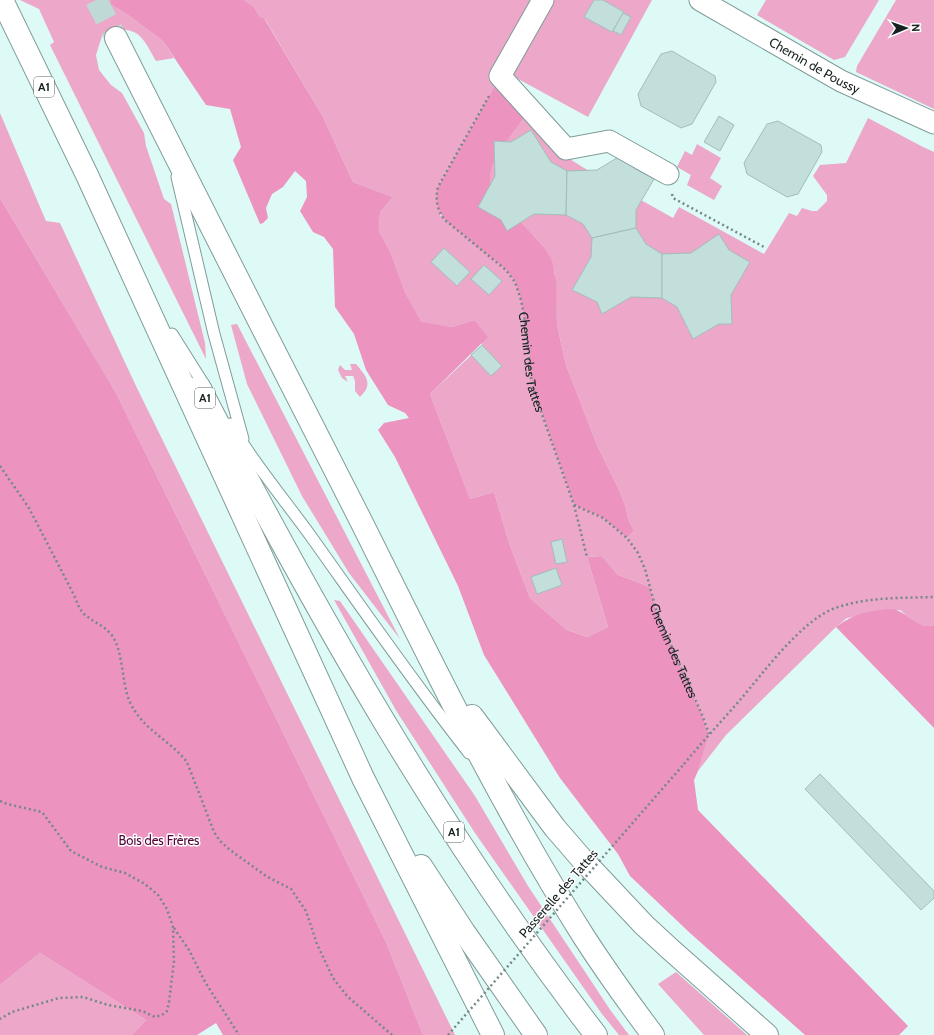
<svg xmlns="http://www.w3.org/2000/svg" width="934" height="1035" font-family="Cabin,sans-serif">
<rect width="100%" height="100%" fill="#ddfaf7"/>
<g fill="#eca7c9">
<path d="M20,0H111L110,4L128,15L163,41L174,58L156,61C147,46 141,28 120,30C114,30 107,34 102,36L96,55L99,70L111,85L122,93L144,133L146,146L164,199L171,204L205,343L206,359L50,45L54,42L39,9Z"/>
<path d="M244,0H532L500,76L438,187L437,193L440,215L506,270L515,282L521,300L529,354L531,376L535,394L574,505L603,518L627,538L634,531L628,519L626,508L620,492L597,445L566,365L557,325L555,273L544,247L523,224L496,204L490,187V175L496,156L527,114L565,156L584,168L673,218L679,207L764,254L789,213L797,216L802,208L812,211H817L827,201V195L813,176L820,165L846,163L868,118L923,147L934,152V625C919,629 911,619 900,610L847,618L836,627L726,735L698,771L709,733L703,717L657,613L650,587L618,575L602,556L587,557L608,627L587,637L567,630L530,598L509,543L494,492L470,499L430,394L482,345L474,320L452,327L421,323L405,292L391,253L379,231L380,212L393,197L353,182L322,115L265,19L260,17L254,7Z"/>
<polygon points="551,0 652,0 588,117 509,74"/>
<polygon points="766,0 879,0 845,57 834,60 757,15"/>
<polygon points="896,0 934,0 934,109 856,72 857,66"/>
<polygon points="0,113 46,221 60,223 136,386 455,1035 423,1035 386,942 115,391 0,198"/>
<polygon points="697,144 721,158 710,178 722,186 714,200 687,185 691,175 677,167 685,151 692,155"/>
<polygon points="237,324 400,639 349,573 302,496 247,384 231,325"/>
<path d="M350,364H356C366,376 374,384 360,397L355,391V381L353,376H345L348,382L342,378L338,370L340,365L345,370H352Z"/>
<polygon points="334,600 340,601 475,796 528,886 611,1011 629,1035 619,1035 602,1014 475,833 397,712"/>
<polygon points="40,953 146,1020 132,1035 0,1035 0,985"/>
<polygon points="676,972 747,1035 704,1035 658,984"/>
</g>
<g fill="#ec93c0">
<polygon points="111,0 244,0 254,7 260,17 264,18 322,115 353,182 393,197 380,212 379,231 391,253 405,292 421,322 452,327 474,320 488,337 430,394 470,499 494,492 509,543 530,598 567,630 587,637 608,627 587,557 602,556 618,575 650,587 657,613 703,717 709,734 698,771 694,780 698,810 908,1026 899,1035 805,1035 690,933 630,876 618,854 560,778 484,655 458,586 395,457 378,430 384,423 409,418 405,413 388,405 366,370 354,334 335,307 333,249 324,237 313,232 300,211 307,197 306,181 295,171 283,187 272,194 266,208 268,218 263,223 260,224 233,160 241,147 230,109 206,105 163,41 128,15 110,4"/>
<path d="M500,76L527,114L496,156L490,175V187L496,204L523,224L544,247L552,261L556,280L557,325L566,365L597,445L620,492L626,508L628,519L634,531L627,538L603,518L574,505L535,394L531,376L529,354L521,300L515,282L506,270L445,220C437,211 435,199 438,187Z"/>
<polygon points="0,198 115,391 386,942 423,1035 223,1035 216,1023 197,1035 132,1035 146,1020 40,953 0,985"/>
<path d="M892,609C909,612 916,630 934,625V728L836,627C853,614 871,610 892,609Z"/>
</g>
<g fill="#c2dfdc" stroke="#a2bebb">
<polygon points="594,0 603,0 624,12 612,32 584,17"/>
<polygon points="623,13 631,17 621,35 613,31"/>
<polygon points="672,51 715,76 716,82 692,124 681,128 641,106 638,94 661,54"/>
<polygon points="719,116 734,125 720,151 704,142"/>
<polygon points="778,121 821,145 822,152 798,194 787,197 747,174 744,163 767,124"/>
<polygon points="531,130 551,162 567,171 566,215 534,214 507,231 501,220 478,207 495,176 494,141 511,142"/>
<polygon points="625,153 634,168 654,179 636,210 636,228 592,238 583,224 566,215 567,171 597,170"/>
<polygon points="636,228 646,244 662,254 662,298 631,297 602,314 597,302 572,290 591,257 592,238"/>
<polygon points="719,234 729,250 750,262 731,295 732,324 719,324 693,339 677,307 662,298 662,254 691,253"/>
<polygon points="444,248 470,272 457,286 431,262"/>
<polygon points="484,265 502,281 489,295 471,279"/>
<polygon points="482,345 502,366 491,376 471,355"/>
<polygon points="562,539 567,562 556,564 551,542"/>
<polygon points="556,568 562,585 537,594 531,577"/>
<polygon points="820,774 934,891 934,898 921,910 805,789"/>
</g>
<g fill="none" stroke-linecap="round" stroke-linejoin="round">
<polyline stroke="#bfd9d7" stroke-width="22" stroke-dasharray="22 11" stroke-linecap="butt" points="96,0 116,38"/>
<g stroke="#809c99" stroke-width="13">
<g id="lane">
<polyline points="177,177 214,334 243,439"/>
<polyline points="172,334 206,388"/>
<path d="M230,424C254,463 283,498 310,535C362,608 413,682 469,753"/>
</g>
</g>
<g stroke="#809c99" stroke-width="23">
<g id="street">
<polyline points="543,0 500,76 566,149 609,141 668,174"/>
<path id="s2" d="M700,0L841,81L934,123"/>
</g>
</g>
<g stroke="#809c99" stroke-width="24">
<g id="highway">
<polyline points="2,0 87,175 363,778 493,1035"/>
<path d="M116,38C197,200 279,360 361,521C431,661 500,804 584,937C606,971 629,1003 653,1035"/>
<path d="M199,387C316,612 441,834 596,1035"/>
<polyline points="472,716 555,828 581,858 644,925 670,949 767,1035"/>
<polyline points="421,866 464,932 536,1035"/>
</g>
</g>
<g stroke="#748886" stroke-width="2.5" stroke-dasharray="2 3" stroke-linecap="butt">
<path id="s1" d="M489,96L438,187C435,199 437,211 445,220L506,270L515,282L521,300L525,321L532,386L574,505L603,518L627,538L638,553L645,569L657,613L703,717L709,734"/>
<polyline points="672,194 673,198 764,247"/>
<path d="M0,466L29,508L74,595C77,602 79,609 84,614C94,623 106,626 113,637C123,653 122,682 129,700C141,729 169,739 187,762L214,832L220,841L230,850L266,876L291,889L306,911L317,944L333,978L347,996L392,1035"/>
<polyline points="574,505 587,557"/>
<path d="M684,764C702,742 721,722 740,700C764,672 801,621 835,608C867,597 901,598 934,597"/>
<polyline points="0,801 7,804 42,812 71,851 102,867 125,873 145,884 158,895 167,909 173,927 174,961 169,1002 167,1011 162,1015 155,1017 142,1011 108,1005 83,997 59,998 12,1012 0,1019"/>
<polyline points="174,928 189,950 205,982 239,1035"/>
</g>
<use href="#lane" stroke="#fff" stroke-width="11"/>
<use href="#street" stroke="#fff" stroke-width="21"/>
<use href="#highway" stroke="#fff" stroke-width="22"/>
<polyline stroke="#748886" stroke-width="2.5" stroke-dasharray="2 3" stroke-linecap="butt" points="448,1035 684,764"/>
</g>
<g text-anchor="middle" stroke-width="3" stroke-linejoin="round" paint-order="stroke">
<g fill="#fff" stroke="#5c6463" stroke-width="1">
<rect x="34" y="77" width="20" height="20" rx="3"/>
<rect x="195" y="388" width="20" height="20" rx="3"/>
<rect x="444" y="822" width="20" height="20" rx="3"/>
</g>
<g font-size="12" font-weight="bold" fill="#162120">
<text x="44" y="91">A1</text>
<text x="205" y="402">A1</text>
<text x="454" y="836">A1</text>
</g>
<g font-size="13" fill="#162120" stroke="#fff">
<text dy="5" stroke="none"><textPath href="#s2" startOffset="132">Chemin de Poussy</textPath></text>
<text dy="5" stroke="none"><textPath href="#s1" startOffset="315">Chemin des Tattes</textPath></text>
<text dy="5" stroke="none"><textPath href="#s1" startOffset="651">Chemin des Tattes</textPath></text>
<text transform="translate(558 893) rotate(-49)" y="5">Passerelle des Tattes</text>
</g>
<g font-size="13" fill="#550438" stroke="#fff">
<text x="159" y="845">Bois des Frères</text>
</g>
</g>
<g transform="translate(906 28) rotate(88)" stroke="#ffffff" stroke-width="3" paint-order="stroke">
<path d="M0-3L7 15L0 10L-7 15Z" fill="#162120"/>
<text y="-6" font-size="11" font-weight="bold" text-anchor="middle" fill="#162120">N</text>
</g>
</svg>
